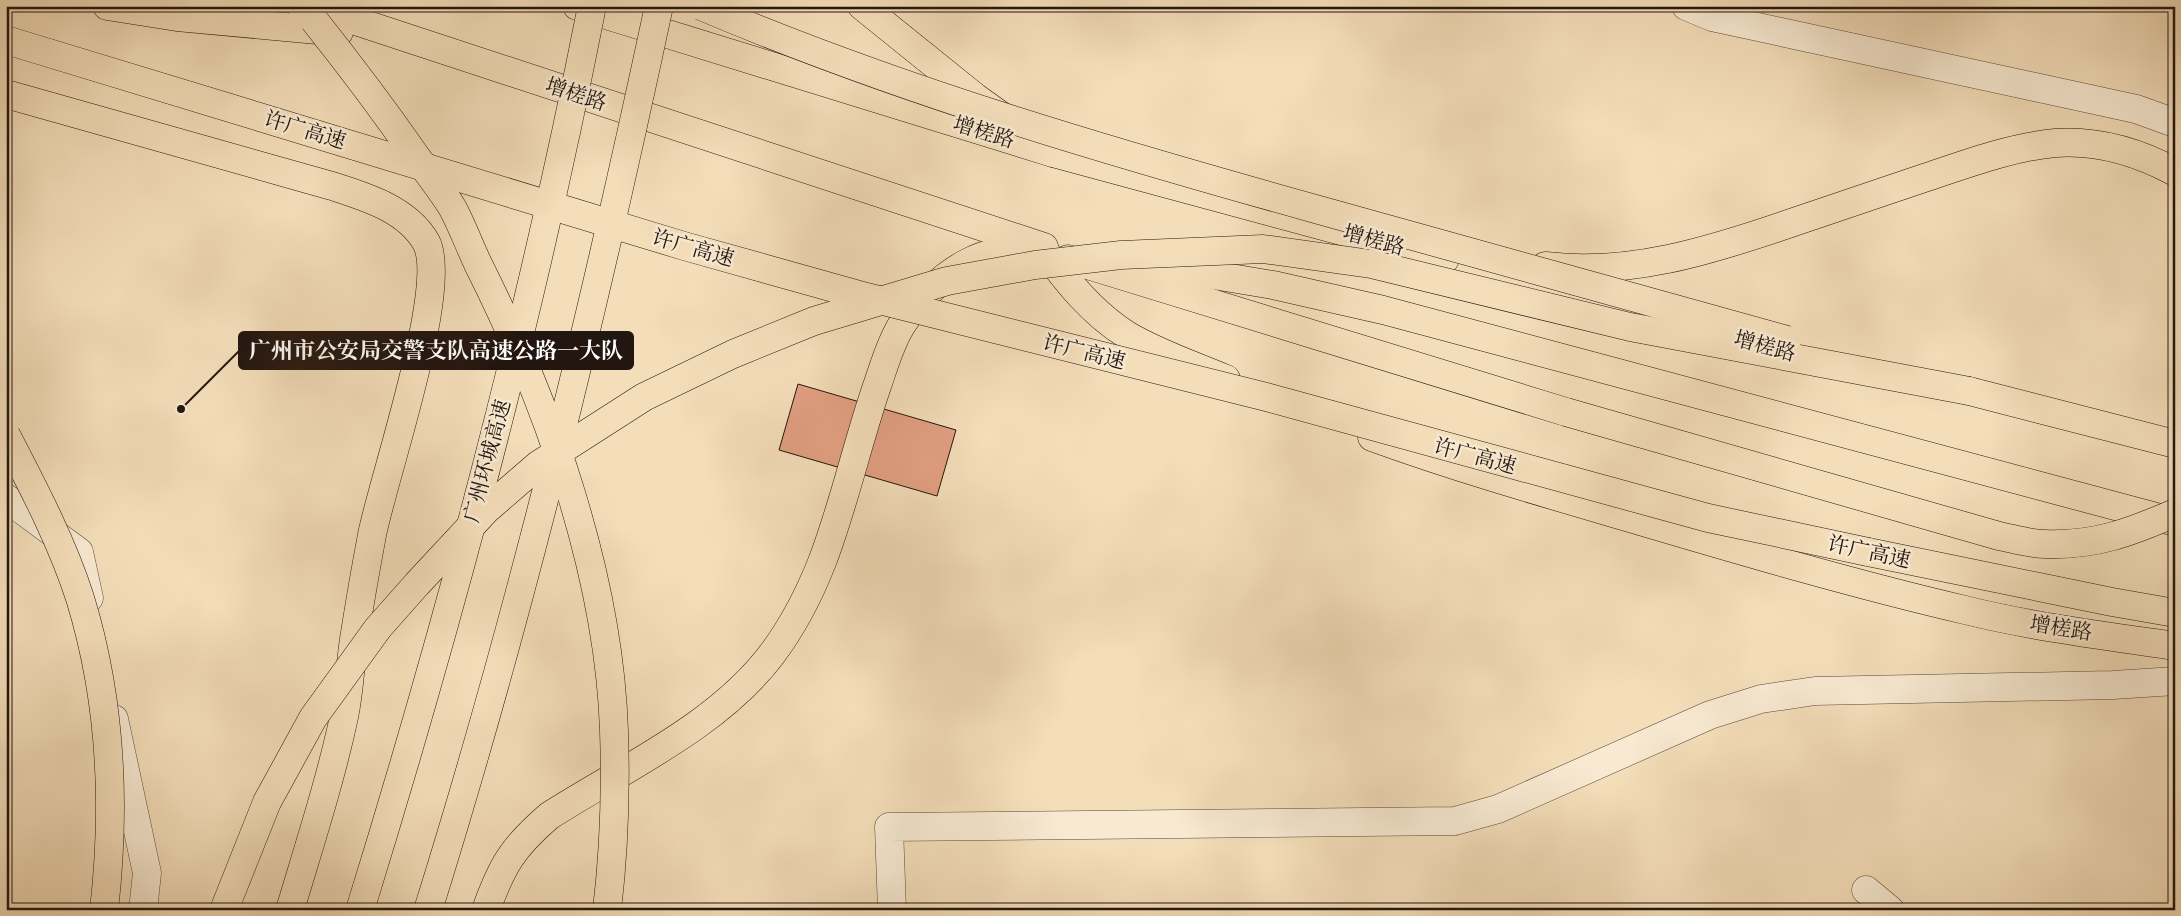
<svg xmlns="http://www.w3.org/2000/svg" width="2181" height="916" font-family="'Sorts Mill Goudy','Noto Serif SC',serif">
<rect width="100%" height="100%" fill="#f4deba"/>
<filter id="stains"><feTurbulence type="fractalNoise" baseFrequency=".004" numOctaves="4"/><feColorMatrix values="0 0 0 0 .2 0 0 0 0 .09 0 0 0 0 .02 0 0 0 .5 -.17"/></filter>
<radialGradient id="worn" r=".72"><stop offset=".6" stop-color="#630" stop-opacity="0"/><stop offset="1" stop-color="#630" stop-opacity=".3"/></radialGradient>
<polygon fill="#e2a082" stroke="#23150f" points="798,384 956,430 937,496 779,450"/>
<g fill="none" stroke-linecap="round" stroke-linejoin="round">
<g stroke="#57473a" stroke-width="29">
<g id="street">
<polyline points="1686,6 1712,17 2136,109 2175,123"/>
<polyline points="6,498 79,552 89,598"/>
<polyline points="114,719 147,873 143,910"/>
<polyline points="1866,890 1890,910"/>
<polyline points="892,910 889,827 1455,821 1498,809 1710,715 1761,699 1815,691 2113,685 2175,681"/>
</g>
</g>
<g stroke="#23150f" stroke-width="29">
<g id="primary">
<polyline points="107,6 177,17 339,32"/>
<polyline points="310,6 1044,247"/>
<polyline points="577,6 1053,153 1445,259"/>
<path d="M1042,247C1065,280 1092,313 1127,335C1157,353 1193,365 1226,379"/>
<polyline points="1068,259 1566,412"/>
<polyline points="1129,261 1273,285 1383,310 2175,522"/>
<path d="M1545,266C1629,276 1709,251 1788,224C1833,209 1879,193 1924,178C1966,164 2011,147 2055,143C2097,140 2138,152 2175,172"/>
<path d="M1372,437C1463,470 1555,496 1647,523C1752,554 1858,585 1965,610C2034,627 2105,636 2175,646"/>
</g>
</g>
<g stroke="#23150f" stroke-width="29">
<g id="highway">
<polyline points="301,6 314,20"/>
<polyline points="862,6 975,97 1053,153"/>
<path d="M6,94L332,186C366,197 407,209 426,242C450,286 383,478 372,535C366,567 360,601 355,633C350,661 350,689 344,717C330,782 309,846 290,910"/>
<polyline points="1969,391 2175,444"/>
<polyline points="1868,552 2112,602 2175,613"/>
<path d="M486,910C502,865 513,847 549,816C624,768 718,726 772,654C793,626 809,595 822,562C844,505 857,444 877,386C884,366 890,344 901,326C916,302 942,276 967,263C990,250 1017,249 1042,247"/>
</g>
</g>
<use href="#street" stroke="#f8ead2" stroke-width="28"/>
<use href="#primary" stroke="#f4deba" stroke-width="28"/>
<use href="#highway" stroke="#f4deba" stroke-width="28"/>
<g stroke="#23150f" stroke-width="29" stroke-linecap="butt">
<path id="primary-bridge" d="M1566,412L1999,536C2014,539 2030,544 2045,544C2095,546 2131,532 2175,513"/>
</g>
<g stroke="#23150f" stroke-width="29" stroke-linecap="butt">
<g id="highway-bridge">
<path d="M701,6C901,91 1111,152 1319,210C1475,253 1631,297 1787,340"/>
<path d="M314,20C349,64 383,109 415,155C427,172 441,189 452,207C463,227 470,248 480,268C549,406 609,576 614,731C616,790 614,851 607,910"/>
<polyline points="6,40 684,246 859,295 1270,398 1708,518 1868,552"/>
<path d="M6,435C33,487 62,542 80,598C111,699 116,805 104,910"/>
<polyline points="224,910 267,802 313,718 378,628 417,584 486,510 538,465 644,397 733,354 814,321 947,281 1035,265 1121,255 1263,249 1371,264 1630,327 1969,391"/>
<path d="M360,910C452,613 532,311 592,6"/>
<path d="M428,910C521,613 594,310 659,6"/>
</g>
</g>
<use href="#primary-bridge" stroke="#f4deba" stroke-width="28"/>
<use href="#highway-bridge" stroke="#f4deba" stroke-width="28"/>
</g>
<g text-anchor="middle" stroke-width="5" stroke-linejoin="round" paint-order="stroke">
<g font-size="21" fill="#23150f" stroke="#f8ead2">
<text transform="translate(576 94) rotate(18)" y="7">增槎路</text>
<text transform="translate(305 130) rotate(17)" y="7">许广高速</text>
<text transform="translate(984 132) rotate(17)" y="7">增槎路</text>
<text transform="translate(1374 240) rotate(15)" y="7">增槎路</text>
<text transform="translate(693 248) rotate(16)" y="7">许广高速</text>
<text transform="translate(1765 346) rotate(15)" y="7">增槎路</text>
<text transform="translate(1084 352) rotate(14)" y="7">许广高速</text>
<text transform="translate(1475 456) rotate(15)" y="7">许广高速</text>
<text transform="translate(487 461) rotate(-75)" y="7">广州环城高速</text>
<text transform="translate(1869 552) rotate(12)" y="7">许广高速</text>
<text transform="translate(2061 628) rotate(9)" y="7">增槎路</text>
</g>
</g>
<path fill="none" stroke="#23150f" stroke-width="2" d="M181 409L239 351"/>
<circle fill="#23150f" stroke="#f8ead2" stroke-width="2" cx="181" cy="409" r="5"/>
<rect fill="#23150f" stroke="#23150f" stroke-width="2" x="239" y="332" width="394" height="37" rx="5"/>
<g font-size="22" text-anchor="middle" font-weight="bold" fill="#fff">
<text x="436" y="358">广州市公安局交警支队高速公路一大队</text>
</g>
<rect width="2181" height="916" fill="none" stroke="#f4deba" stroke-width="25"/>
<rect x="8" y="8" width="2166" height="901" fill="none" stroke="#23150f" stroke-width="2.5"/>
<rect x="12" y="12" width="2156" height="891" fill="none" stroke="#23150f"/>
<rect width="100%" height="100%" filter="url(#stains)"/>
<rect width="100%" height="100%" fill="url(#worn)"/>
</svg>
